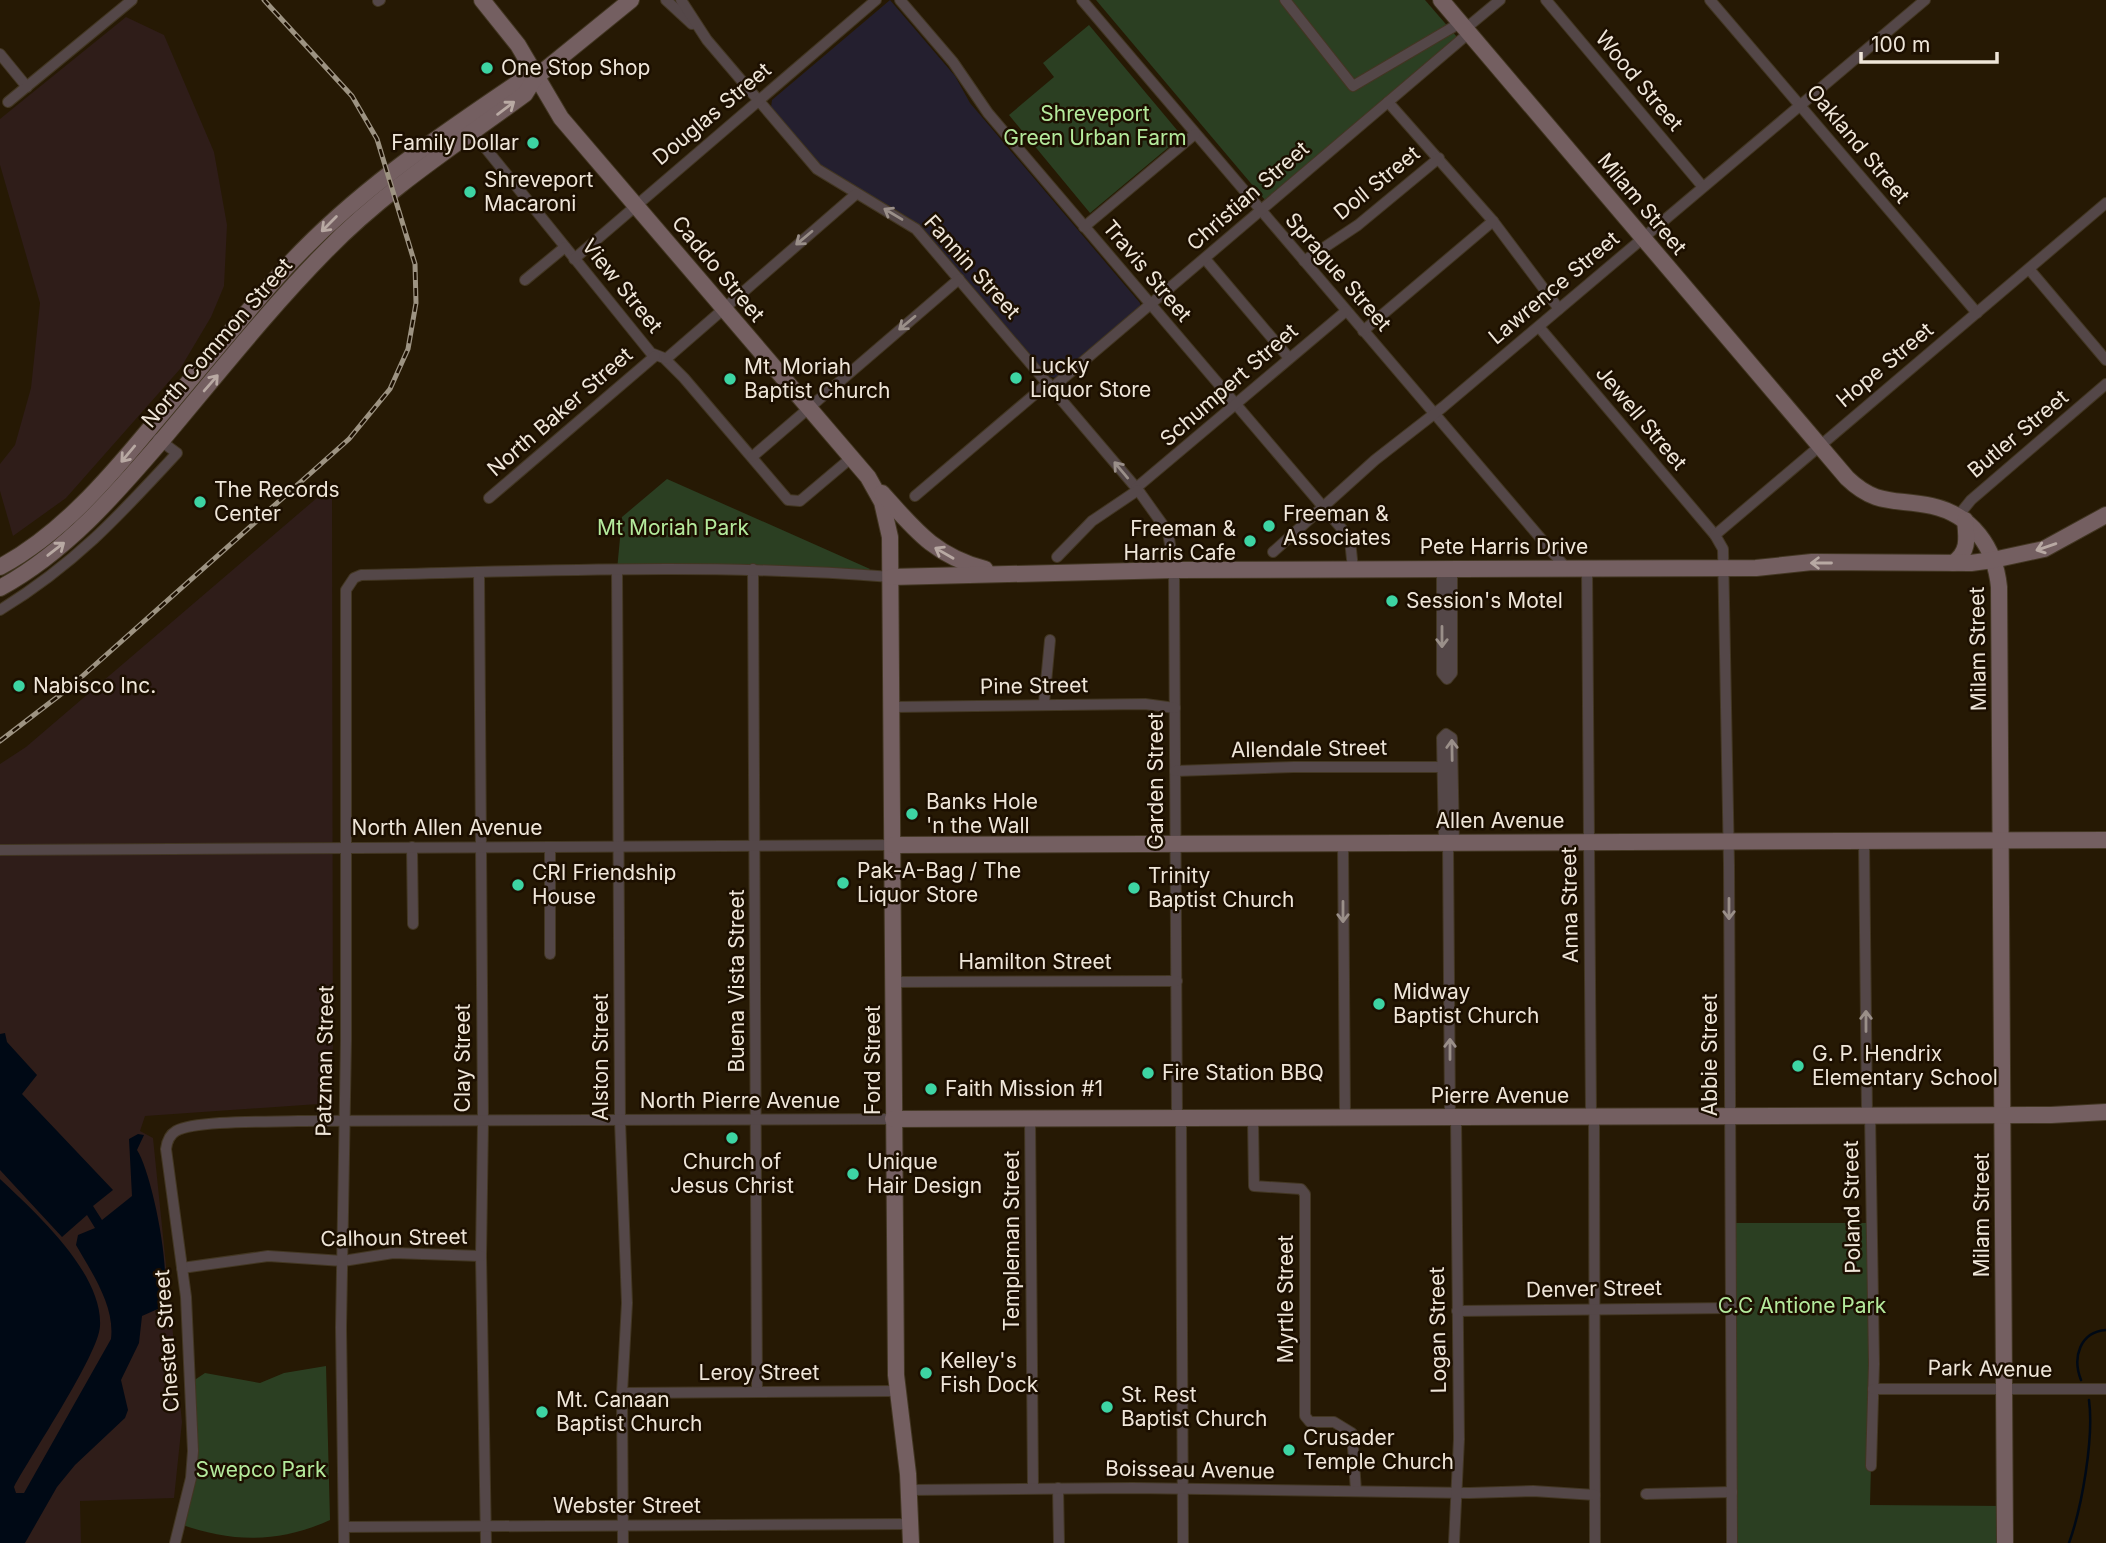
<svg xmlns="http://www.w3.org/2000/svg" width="2106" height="1543" font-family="Inter,sans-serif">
<rect width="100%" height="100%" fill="#261904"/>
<polygon fill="#241f2f" points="890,0 955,76 970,103 1140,303 1140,307 1056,378 1048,376 911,219 822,170 771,107 772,100"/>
<g fill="#2f1d19">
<polygon points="126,17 164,35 214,152 227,225 224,286 211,317 180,369 66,498 13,536 0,491 0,464 15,445 31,388 40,303 0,165 0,119"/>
<polygon points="332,485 333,1103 145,1116 140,1131 153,1138 182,1422 174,1498 80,1501 81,1543 0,1543 0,764 26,747"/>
</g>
<g fill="#2b3f22">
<polygon points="1096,0 1425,0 1457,37 1265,200"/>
<polygon points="1089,25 1182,136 1090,213 1009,115 1054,77 1043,63"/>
<polygon points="667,479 870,569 864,575 617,570 622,517"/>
<polygon points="1731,1223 1872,1223 1873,1389 1870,1505 2005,1506 2005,1543 1732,1543"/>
<path d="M326,1366L330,1520C279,1543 233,1543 180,1524L191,1478L190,1383L205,1373L260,1383L284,1373Z"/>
</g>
<path fill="#000915" d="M5,1033L7,1042L37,1075L22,1094L113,1190L93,1206L102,1220L132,1196L129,1139L138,1134L144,1135L137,1150C152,1172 176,1288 160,1308L142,1316L139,1343L121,1380L128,1410L125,1418L75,1465L57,1487L25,1543H0V1179C35,1212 103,1273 100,1326C99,1354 31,1455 14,1487L16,1493H24L111,1339C115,1306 92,1273 76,1245L78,1235L95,1228L87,1215L62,1237L0,1170V1034Z"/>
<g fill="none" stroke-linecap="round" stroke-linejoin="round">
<g stroke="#000915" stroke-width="2.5">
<path d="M2081,1380C2072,1357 2080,1332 2106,1330"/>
<path d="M2069,1543C2082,1507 2094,1438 2089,1400"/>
</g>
<g stroke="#423622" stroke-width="12">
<g id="street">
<polyline points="666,0 692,24"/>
<polyline points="681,0 707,40 817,169 916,229 1138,490 1168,532 1174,570 1177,1118"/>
<polyline points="900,0 953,62 988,113 1342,529 1350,540 1353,569"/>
<polyline points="1082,0 1566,568"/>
<polyline points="1285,0 1353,86 1460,23"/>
<polyline points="1546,0 1703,187"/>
<polyline points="1710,0 1977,313"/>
<polyline points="378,1 380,0"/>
<polyline points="1465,29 1500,0"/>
<polyline points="0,54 27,87"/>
<polyline points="8,102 132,0"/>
<polyline points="1388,102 1493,221 1559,309"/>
<polyline points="470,129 651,353 664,358 684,378 788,500 800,501 851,458"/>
<polyline points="1084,227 1195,134"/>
<polyline points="574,259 876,0"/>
<polyline points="1206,260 1289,358"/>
<polyline points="1304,261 1358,225 1439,158"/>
<polyline points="2029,269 2106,360"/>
<polyline points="525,280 565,247"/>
<polyline points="1539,327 1715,535"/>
<polyline points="1363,331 1493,221"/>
<polyline points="666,359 856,194"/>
<polyline points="1052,388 1469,33"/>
<polyline points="752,457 959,279"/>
<polyline points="1136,488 1346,311"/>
<polyline points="915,496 1048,383"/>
<polyline points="489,498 655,356"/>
<polyline points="1958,516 1971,500 2106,384"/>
<polyline points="1273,552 1375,460 1443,407 1925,0"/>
<polyline points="1057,557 1092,521 1138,490"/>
<polyline points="1587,568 1591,1116"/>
<polyline points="753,569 757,1392"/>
<polyline points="1442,569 1442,673 1447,679 1452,673 1452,569"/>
<polyline points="617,570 620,1121 627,1303 622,1393 623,1543"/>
<polyline points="479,573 483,1122 481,1256 486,1543"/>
<path d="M0,610C75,564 118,517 177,453L158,439"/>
<polyline points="1044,703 1050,640"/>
<polyline points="893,707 1145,704 1175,708"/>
<polyline points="1175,771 1294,767 1443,767"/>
<polyline points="1864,841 1867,1114"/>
<polyline points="1343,843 1345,1117"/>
<polyline points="1444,843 1442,738 1446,734 1452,738 1454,843"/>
<polyline points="1448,843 1450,1117"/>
<polyline points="412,847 413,924"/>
<polyline points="550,847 550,954"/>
<polyline points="0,850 893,845"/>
<polyline points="894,982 1177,981"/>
<polyline points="1870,1114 1874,1364 1871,1466"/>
<polyline points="1594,1116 1595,1543"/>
<polyline points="1030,1118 1033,1488"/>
<polyline points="1181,1118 1183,1543"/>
<polyline points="1253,1118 1254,1186 1301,1189 1305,1194 1305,1416 1310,1422 1334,1422 1352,1433 1356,1491"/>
<polyline points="182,1268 268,1256 343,1261 393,1253 481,1256"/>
<polyline points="1457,1311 1731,1308"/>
<polyline points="1873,1389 2106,1389"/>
<polyline points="622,1393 896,1391"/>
<polyline points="1058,1488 1059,1543"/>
<polyline points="909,1490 1133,1488 1469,1493 1533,1491 1595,1495"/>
<polyline points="1646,1494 1732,1492"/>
<polyline points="344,1527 911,1524"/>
<path d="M175,1543L191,1478L193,1451L186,1297L166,1149C167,1141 169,1135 176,1131C196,1120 272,1122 298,1121L893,1119"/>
<path d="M344,1543L341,1328L346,1040V590L354,578L361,575C538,571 715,563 891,577"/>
<polyline points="1454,1543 1459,1439 1456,1117"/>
<polyline points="1732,1543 1729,865 1723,549 1715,535 2106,203"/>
</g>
</g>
<g stroke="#423622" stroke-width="18">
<g id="secondary">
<polyline points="482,0 518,45 561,118 868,477 882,502 890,537 896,1375 908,1474 911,1543"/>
<path d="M1441,0L1847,478C1877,507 1896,498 1932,506C1972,515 1995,547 1999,587L2005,1543"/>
<path d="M882,493C915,530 935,556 985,569"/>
<path d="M1953,563C1969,552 1967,539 1965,520"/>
<path d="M0,567C61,534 107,480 151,427C194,376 237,323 281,273C351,195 436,138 522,80L535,78"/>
<polyline points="891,577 1174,570 1756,568 1812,562 1971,563 1993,560 2044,549 2106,515"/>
<path d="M0,588C66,552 115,495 163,439C216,376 268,310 326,251C384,191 457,144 525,94L535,78L631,0"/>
<polyline points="893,845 2106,840"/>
<polyline points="893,1119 2051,1115 2106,1112"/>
</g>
</g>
<use href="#street" stroke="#544748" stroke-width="10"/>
<use href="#secondary" stroke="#745f61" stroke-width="16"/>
<g stroke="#9d9382" stroke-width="5">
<polyline id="rail" points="0,741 69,688 349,439 390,389 408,349 416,303 415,264 377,139 352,96 264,0"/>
</g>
<use href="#rail" stroke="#1c0f00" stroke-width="2.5" stroke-dasharray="8" stroke-linecap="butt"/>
</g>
<defs><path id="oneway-shaft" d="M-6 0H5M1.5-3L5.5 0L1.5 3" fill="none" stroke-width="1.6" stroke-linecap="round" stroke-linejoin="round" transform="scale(1.75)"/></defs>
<g stroke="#b8a9a3">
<use href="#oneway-shaft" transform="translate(506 108) rotate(-37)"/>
<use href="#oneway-shaft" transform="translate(329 224) rotate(135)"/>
<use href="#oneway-shaft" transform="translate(211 383) rotate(-49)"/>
<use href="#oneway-shaft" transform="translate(128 454) rotate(130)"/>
<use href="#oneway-shaft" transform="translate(2046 547) rotate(161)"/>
<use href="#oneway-shaft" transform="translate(56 549) rotate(-38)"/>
<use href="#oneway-shaft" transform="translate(944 553) rotate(-150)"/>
<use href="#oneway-shaft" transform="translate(1821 563) rotate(-180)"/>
</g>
<g stroke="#9a8f89">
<use href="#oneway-shaft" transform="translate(893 214) rotate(-149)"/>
<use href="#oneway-shaft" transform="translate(804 238) rotate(140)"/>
<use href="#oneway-shaft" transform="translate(907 323) rotate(140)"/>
<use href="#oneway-shaft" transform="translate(1121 470) rotate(-130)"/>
<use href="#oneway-shaft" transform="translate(1442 637) rotate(90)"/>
<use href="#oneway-shaft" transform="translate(1452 750) rotate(-91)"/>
<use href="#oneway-shaft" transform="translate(1729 909) rotate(90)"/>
<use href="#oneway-shaft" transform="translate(1343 912) rotate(90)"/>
<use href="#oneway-shaft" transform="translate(1866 1021) rotate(-90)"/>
<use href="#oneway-shaft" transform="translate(1450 1049) rotate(-90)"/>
</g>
<g fill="#3dd4a3" stroke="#1c0f00" stroke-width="2.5">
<circle cx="487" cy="68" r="7"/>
<circle cx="533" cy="143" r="7"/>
<circle cx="470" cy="192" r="7"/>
<circle cx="1016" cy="378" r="7"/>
<circle cx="730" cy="379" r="7"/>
<circle cx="200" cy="502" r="7"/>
<circle cx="1269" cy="526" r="7"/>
<circle cx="1250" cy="541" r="7"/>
<circle cx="1392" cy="601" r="7"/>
<circle cx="19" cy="686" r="7"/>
<circle cx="912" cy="814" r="7"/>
<circle cx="843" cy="883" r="7"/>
<circle cx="518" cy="885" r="7"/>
<circle cx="1134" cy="888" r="7"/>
<circle cx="1379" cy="1004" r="7"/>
<circle cx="1798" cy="1066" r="7"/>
<circle cx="1148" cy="1073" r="7"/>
<circle cx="931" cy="1089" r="7"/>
<circle cx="732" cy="1138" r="7"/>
<circle cx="853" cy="1174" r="7"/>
<circle cx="926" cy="1373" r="7"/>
<circle cx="1107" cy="1407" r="7"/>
<circle cx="542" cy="1412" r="7"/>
<circle cx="1289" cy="1450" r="7"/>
</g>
<g text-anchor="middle" stroke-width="5" stroke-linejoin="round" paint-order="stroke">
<g font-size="21" fill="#efe6d9" stroke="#1c0f00" text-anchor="start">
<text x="501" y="75">One Stop Shop</text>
<text x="519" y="150" text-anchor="end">Family Dollar</text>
<text x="484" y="187">Shreveport<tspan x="484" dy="24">Macaroni</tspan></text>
<text x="1030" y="373">Lucky<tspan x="1030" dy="24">Liquor Store</tspan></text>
<text x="744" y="374">Mt. Moriah<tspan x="744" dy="24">Baptist Church</tspan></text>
<text x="214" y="497">The Records<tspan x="214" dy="24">Center</tspan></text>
<text x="1283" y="521">Freeman &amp;<tspan x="1283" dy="24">Associates</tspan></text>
<text x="1236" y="536" text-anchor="end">Freeman &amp;<tspan x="1236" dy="24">Harris Cafe</tspan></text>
<text x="1406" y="608">Session's Motel</text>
<text x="33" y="693">Nabisco Inc.</text>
<text x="926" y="809">Banks Hole<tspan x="926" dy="24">'n the Wall</tspan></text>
<text x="857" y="878">Pak-A-Bag / The<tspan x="857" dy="24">Liquor Store</tspan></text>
<text x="532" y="880">CRI Friendship<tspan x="532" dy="24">House</tspan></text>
<text x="1148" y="883">Trinity<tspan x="1148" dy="24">Baptist Church</tspan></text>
<text x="1393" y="999">Midway<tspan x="1393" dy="24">Baptist Church</tspan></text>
<text x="1812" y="1061">G. P. Hendrix<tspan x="1812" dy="24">Elementary School</tspan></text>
<text x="1162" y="1080">Fire Station BBQ</text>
<text x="945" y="1096">Faith Mission #1</text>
<text x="732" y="1169" text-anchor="middle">Church of<tspan x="732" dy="24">Jesus Christ</tspan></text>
<text x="867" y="1169">Unique<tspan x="867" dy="24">Hair Design</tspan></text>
<text x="940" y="1368">Kelley's<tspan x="940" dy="24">Fish Dock</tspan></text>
<text x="1121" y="1402">St. Rest<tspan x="1121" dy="24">Baptist Church</tspan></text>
<text x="556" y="1407">Mt. Canaan<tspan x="556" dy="24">Baptist Church</tspan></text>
<text x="1303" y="1445">Crusader<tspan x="1303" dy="24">Temple Church</tspan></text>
</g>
<g font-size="21" fill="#efe6d9" stroke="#1c0f00">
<text transform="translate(1639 81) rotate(50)" y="7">Wood Street</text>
<text transform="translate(712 114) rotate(-40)" y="7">Douglas Street</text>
<text transform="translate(1858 144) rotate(50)" y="7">Oakland Street</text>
<text transform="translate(1377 183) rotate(-39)" y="7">Doll Street</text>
<text transform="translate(1248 196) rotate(-41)" y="7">Christian Street</text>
<text transform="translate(1642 204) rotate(50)" y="7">Milam Street</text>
<text transform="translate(972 267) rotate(48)" y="7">Fannin Street</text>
<text transform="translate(718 269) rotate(50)" y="7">Caddo Street</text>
<text transform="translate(1147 271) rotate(50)" y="7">Travis Street</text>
<text transform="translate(1338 272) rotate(49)" y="7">Sprague Street</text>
<text transform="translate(622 286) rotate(51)" y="7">View Street</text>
<text transform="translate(1554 288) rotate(-40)" y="7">Lawrence Street</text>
<text transform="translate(217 343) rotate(-49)" y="7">North Common Street</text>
<text transform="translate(1885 365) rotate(-40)" y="7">Hope Street</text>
<text transform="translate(1229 385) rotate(-41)" y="7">Schumpert Street</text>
<text transform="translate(560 412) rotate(-41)" y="7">North Baker Street</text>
<text transform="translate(1641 418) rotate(50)" y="7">Jewell Street</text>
<text transform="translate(2018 434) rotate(-40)" y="7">Butler Street</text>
<text x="1504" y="554">Pete Harris Drive</text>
<text transform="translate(1978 649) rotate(-91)" y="7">Milam Street</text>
<text transform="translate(1034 686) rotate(-1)" y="7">Pine Street</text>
<text transform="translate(1309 749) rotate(-1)" y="7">Allendale Street</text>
<text transform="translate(1156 781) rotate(-90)" y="7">Garden Street</text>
<text x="1500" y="828">Allen Avenue</text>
<text x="447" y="835">North Allen Avenue</text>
<text transform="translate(1570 905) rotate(-91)" y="7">Anna Street</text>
<text x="1035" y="969">Hamilton Street</text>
<text transform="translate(737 981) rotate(-90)" y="7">Buena Vista Street</text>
<text transform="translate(1710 1055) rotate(-90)" y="7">Abbie Street</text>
<text transform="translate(601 1057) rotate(-90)" y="7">Alston Street</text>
<text transform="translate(463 1058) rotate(-90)" y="7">Clay Street</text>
<text transform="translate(873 1060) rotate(-90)" y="7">Ford Street</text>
<text transform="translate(325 1061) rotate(-89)" y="7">Patzman Street</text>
<text x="1500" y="1103">Pierre Avenue</text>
<text x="740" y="1108">North Pierre Avenue</text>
<text transform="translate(1852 1207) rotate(-91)" y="7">Poland Street</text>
<text transform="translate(1982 1215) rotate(-90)" y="7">Milam Street</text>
<text transform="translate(394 1238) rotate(-1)" y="7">Calhoun Street</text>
<text transform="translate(1012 1241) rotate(-90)" y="7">Templeman Street</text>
<text transform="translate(1594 1289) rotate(-1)" y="7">Denver Street</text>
<text transform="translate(1286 1299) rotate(-90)" y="7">Myrtle Street</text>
<text transform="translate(1438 1330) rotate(-91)" y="7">Logan Street</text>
<text transform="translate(167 1341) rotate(-94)" y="7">Chester Street</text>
<text transform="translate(1990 1369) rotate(1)" y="7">Park Avenue</text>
<text x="759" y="1380">Leroy Street</text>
<text transform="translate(1190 1470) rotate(1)" y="7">Boisseau Avenue</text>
<text x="627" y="1513">Webster Street</text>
</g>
<g font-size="21" fill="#b4ea9c" stroke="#1c0f00">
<text x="1095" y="121">Shreveport<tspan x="1095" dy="24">Green Urban Farm</tspan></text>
<text x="673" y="535">Mt Moriah Park</text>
<text x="1802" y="1313">C.C Antione Park</text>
<text x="261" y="1477">Swepco Park</text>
</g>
</g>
<path d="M1861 52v10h136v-10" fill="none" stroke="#efe6d9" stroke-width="3.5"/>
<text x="1871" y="52" font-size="21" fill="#efe6d9" stroke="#1c0f00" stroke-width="5" paint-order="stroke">100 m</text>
</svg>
